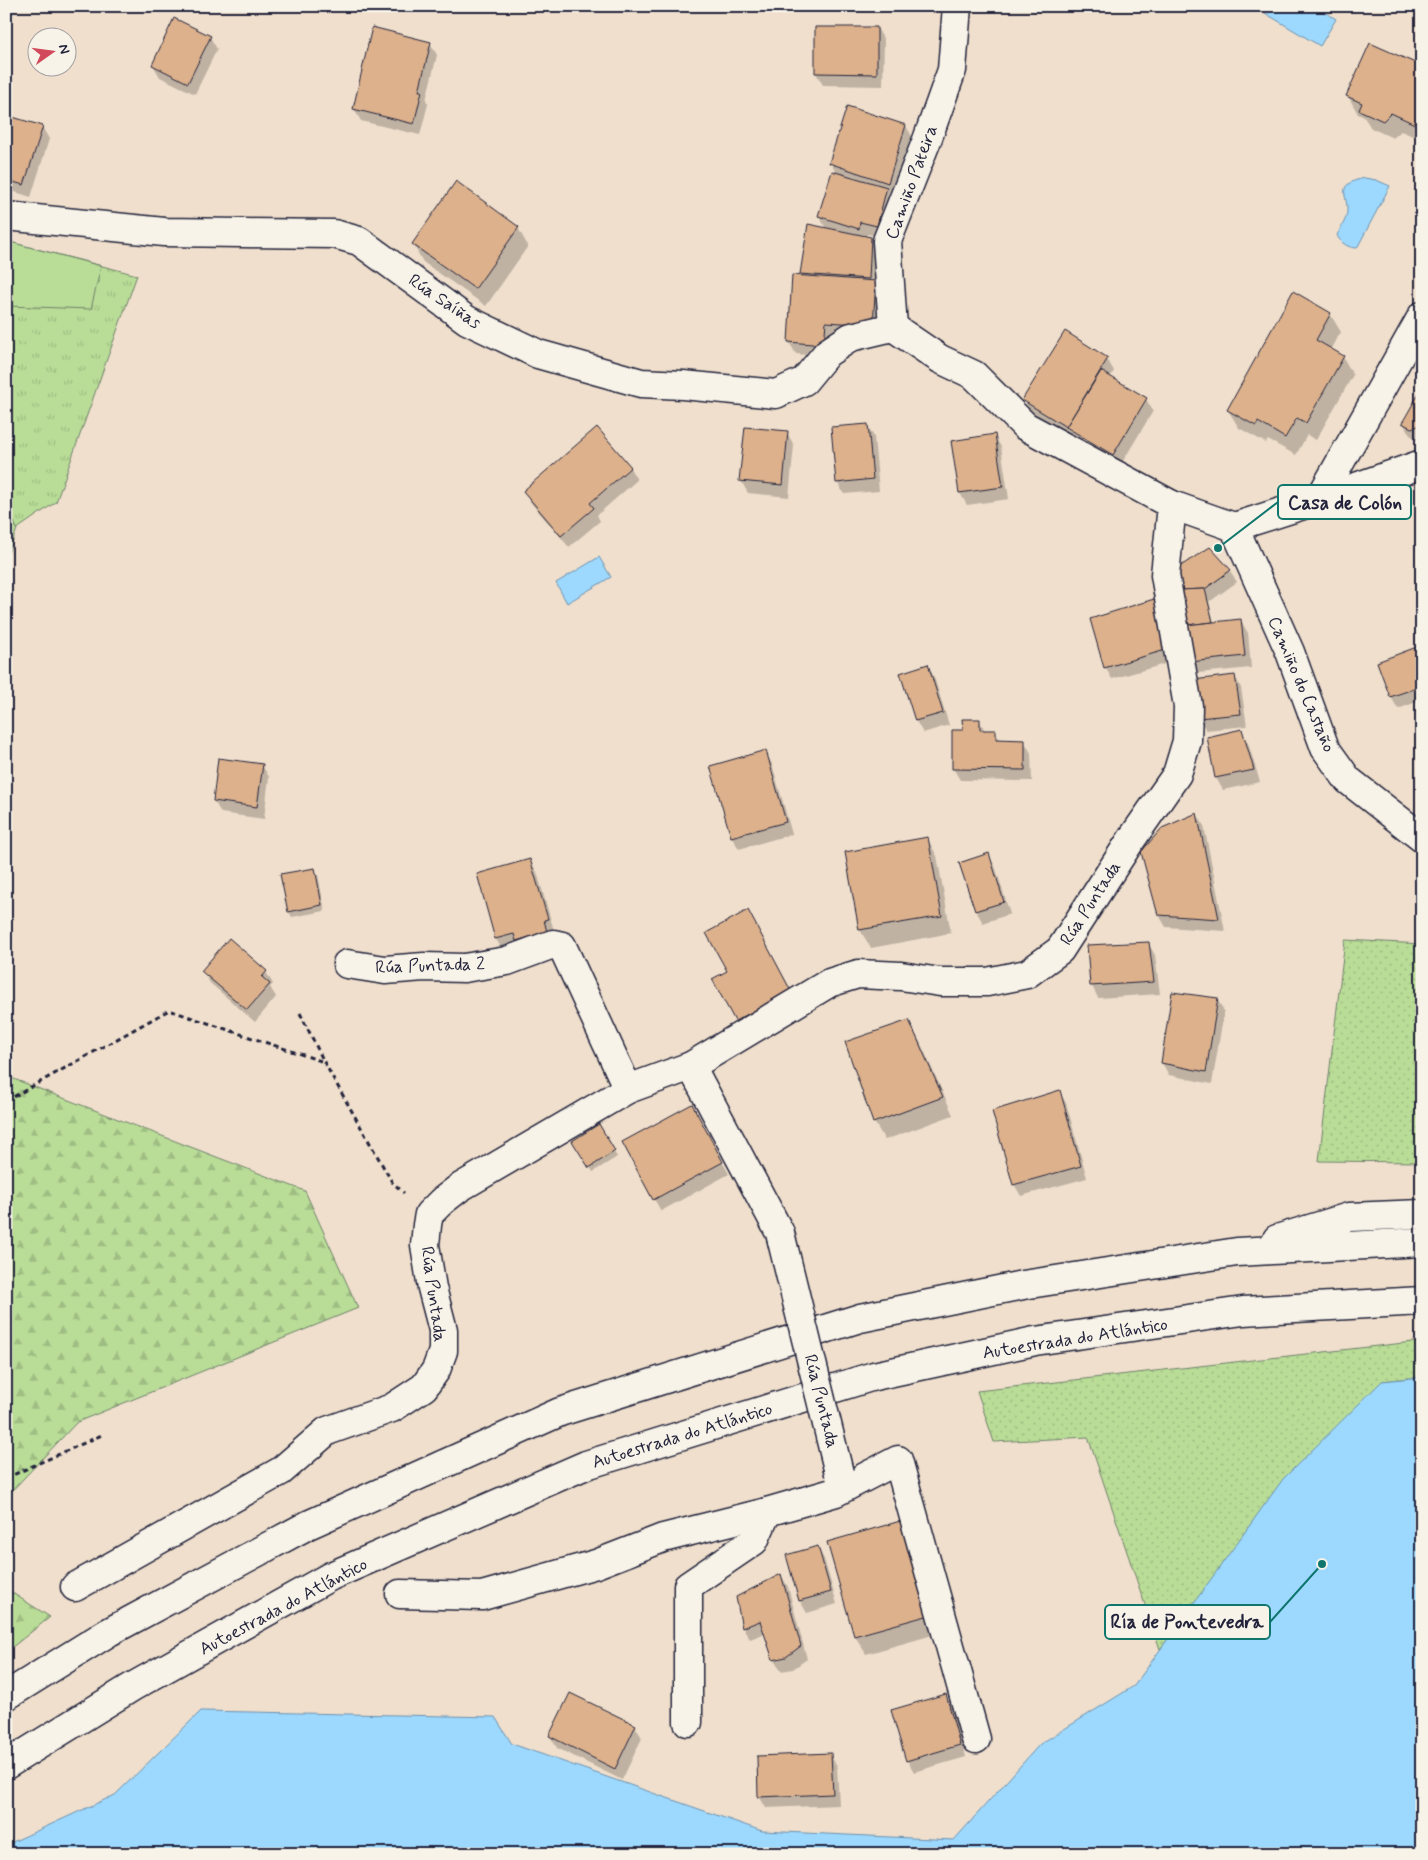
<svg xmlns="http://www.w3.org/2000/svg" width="1428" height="1860" font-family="Mynerve,sans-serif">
<defs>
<pattern id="grass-dots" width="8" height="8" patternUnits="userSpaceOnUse" patternTransform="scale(1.25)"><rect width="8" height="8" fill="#b9dd97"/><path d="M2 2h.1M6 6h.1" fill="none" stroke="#9fbd83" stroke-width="1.8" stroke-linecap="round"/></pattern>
<pattern id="forest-firs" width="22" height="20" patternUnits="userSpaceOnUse" patternTransform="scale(1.25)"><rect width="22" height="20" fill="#b9dd97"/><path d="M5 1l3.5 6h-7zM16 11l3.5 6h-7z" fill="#9fbd83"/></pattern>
<pattern id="wetland-marsh" width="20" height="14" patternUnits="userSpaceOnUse" patternTransform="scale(1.25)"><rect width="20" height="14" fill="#b9dd97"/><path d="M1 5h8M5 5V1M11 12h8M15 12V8" fill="none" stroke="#9fbd83"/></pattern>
<pattern id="park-tufts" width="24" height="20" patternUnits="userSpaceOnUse" patternTransform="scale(1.25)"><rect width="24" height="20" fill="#b9dd97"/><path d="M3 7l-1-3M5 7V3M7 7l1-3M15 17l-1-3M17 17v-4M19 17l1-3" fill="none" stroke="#9fbd83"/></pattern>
</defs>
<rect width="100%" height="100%" fill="#efdfcc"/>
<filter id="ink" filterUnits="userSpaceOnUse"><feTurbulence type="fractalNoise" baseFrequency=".02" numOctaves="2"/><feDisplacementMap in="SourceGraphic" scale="10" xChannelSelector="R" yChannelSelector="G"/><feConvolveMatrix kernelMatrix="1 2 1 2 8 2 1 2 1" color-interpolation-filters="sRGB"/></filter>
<g filter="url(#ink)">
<g fill="url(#grass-dots)" stroke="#6e8069">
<polygon points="1345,940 1422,944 1422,1162 1319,1161"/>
<polygon points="1413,1342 1422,1344 1422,1377 1382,1381 1160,1649 1088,1437 994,1442 977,1391"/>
</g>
<g fill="url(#forest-firs)" stroke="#6e8069">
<polygon points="6,1076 305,1191 358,1308 77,1422 6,1497"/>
<polygon points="6,1589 50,1617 6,1652"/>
</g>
<polygon fill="url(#wetland-marsh)" stroke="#6e8069" points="6,503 17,529 6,559"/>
<polygon fill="url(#park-tufts)" stroke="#6e8069" points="6,241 137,275 56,502 17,529 6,503 6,402 8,373 6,330"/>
<polygon fill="#b9dd97" stroke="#6e8069" points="6,241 101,266 91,309 6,306"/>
<g fill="#9dd9fe" stroke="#6c90b0">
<polygon points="1269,6 1314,6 1336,19 1320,46 1265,13"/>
<path d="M1365,178L1376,180L1390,186L1357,248C1349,248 1340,243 1337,235C1340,230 1344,223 1346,217C1352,197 1330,185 1365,178Z"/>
<polygon points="599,557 611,577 567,603 556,583"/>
<polygon points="1422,1377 1422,1854 6,1854 6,1845 115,1795 201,1711 495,1717 512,1744 762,1831 954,1840 1040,1744 1134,1686 1283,1479 1382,1381"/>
</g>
<g fill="#0003">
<polygon points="820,6 883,6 883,8 822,10"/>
<polygon points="817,28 877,28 884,40 883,86 823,85 816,73"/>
<polygon points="210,37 217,49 195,94 160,77 153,65"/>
<polygon points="430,43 437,55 426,100 428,104 420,135 361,121 354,109"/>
<polygon points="1422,68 1422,140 1401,131 1393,138 1371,128 1364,117 1358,114 1348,96"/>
<polygon points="906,126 913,138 895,194 889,192 894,200 884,237 867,234 866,238 870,238 877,251 876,283 882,294 880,337 831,357 796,354 789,342 794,277 803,277 801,274 827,230 819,216 836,173 831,163"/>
<polygon points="42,127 49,139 31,197 6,189 6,128"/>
<polygon points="518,228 528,246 486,306 423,262 413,244"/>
<polygon points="1330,314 1341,332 1330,350 1343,357 1353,375 1316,440 1307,435 1296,455 1268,440 1266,443 1239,428 1228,410"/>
<polygon points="1107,359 1114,371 1110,378 1146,399 1153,411 1120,466 1031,412 1024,400"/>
<polygon points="1422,390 1422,439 1418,440 1410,435 1403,423"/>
<polygon points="867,425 874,437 879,491 844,494 837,482"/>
<polygon points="597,429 630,468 637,480 597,515 600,521 569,547 531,503 524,491"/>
<polygon points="787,433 794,445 789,497 748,493 741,481"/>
<polygon points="994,435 1001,447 1009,499 967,505 960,493 952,442"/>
<polygon points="1210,548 1230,571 1237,582 1212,600 1209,601 1214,623 1241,621 1248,633 1251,668 1198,673 1191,661 1188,624"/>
<polygon points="1153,601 1160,613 1175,661 1112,679 1105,667"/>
<polygon points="1422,647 1422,700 1398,709 1391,697 1379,663"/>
<polygon points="927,665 934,677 949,725 923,733 916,721 901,673"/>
<polygon points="1235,676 1241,688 1247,726 1206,730 1199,718"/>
<polygon points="979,720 986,732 995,732 1001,741 1024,741 1031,753 1032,781 960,780 953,768 964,731"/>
<polygon points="1241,731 1248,743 1260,782 1223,790 1216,778"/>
<polygon points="765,752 772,764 792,834 739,849 732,837 712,767"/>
<polygon points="262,765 269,777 264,819 221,813 214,801"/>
<polygon points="1197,814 1204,826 1225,931 1166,927 1159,915"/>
<polygon points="927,838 937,856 951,933 871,948 860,930 847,853"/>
<polygon points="988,855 995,866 1010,914 983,923 976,911 960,864"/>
<polygon points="530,860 537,872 554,931 503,951 496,939 478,875"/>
<polygon points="314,869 318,875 325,911 292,917 289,912 282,875"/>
<polygon points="1148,943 1155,955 1160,994 1098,998 1092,986"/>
<polygon points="203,971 266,972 273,984 270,987 276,997 255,1022 210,983"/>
<polygon points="729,972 797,1003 742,1032 736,1020"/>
<polygon points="1217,999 1224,1011 1212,1084 1169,1075 1162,1063"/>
<polygon points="908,1022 919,1040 953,1115 885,1140 874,1122"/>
<polygon points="1059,1092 1066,1103 1087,1178 1021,1196 1014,1184"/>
<polygon points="698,1118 729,1174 661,1211 654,1199"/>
<polygon points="599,1126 617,1157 593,1172 574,1141"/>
<polygon points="910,1520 947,1631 866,1654 855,1636 828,1543"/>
<polygon points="818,1548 824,1559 837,1604 807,1613 800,1601"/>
<polygon points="781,1575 788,1587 807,1659 793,1669 781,1671 774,1659 766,1633 750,1639 743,1628"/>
<polygon points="945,1695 952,1707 966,1757 914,1772 907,1760"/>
<polygon points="635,1726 642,1738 622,1780 557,1748 550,1736"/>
<polygon points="830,1754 837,1766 839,1805 766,1808 759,1796"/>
</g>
<g fill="#dcb18c" stroke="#22223b">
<polygon points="174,18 211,36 188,83 152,65"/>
<polygon points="372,27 431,42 419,91 422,91 414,124 353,109"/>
<polygon points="815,27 877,27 877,74 815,73"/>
<polygon points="1370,43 1422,66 1422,120 1419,126 1391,113 1383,121 1359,110 1362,103 1346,96"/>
<polygon points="847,106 906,125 888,183 829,163"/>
<polygon points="9,116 43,126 24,185 6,180 6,123"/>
<polygon points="832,171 887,187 877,226 860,222 859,229 818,216"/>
<polygon points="456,181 519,227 475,289 412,244"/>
<polygon points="808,224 871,237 869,279 800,274"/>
<polygon points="792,275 876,281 873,325 826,322 824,345 788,342"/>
<polygon points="1293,291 1331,313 1316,340 1344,356 1306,423 1297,418 1285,438 1258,422 1256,426 1227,410"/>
<polygon points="1065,331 1108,358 1066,427 1022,400"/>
<polygon points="1101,371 1147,398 1113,455 1066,427"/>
<polygon points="1422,388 1422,425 1411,428 1402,423"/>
<polygon points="868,424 873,479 836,483 831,427"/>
<polygon points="597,427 631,467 590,503 594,508 561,536 523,491"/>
<polygon points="745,427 788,431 783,485 739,481"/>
<polygon points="995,434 1003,487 959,493 951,441"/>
<polygon points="1210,547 1231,570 1205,589 1178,590 1179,567"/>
<polygon points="1205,589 1213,622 1186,625 1178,590"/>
<polygon points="1154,599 1169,649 1104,668 1090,619"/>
<polygon points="1241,619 1245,656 1190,662 1186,625"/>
<polygon points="1422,645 1422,686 1390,697 1377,662"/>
<polygon points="928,664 943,713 915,721 900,673"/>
<polygon points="1235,675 1241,714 1198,718 1193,680"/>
<polygon points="962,719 980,719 980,730 996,730 996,739 1025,740 1025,770 952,769 952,730 963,730"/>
<polygon points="1242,729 1254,770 1215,778 1207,737"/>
<polygon points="766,750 786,822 731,837 710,766"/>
<polygon points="218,758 263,764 257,807 213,801"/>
<polygon points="1197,813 1219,919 1158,915 1141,852 1162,828"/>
<polygon points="928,837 942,916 859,930 845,852"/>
<polygon points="989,853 1004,902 975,911 959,863"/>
<polygon points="530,859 548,919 544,920 547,932 516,941 514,934 495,939 477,874"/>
<polygon points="315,868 322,905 288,912 280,874"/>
<polygon points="748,910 791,991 735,1021 712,979 727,971 706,933"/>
<polygon points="229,938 267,971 262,977 270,984 247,1010 201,971"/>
<polygon points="1149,942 1154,982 1090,986 1087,945"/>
<polygon points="1172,992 1218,998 1206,1072 1161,1063"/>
<polygon points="909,1020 943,1097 873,1123 845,1042"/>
<polygon points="1060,1090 1081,1166 1013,1185 992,1111"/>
<polygon points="692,1104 723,1162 653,1200 622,1142"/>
<polygon points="599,1124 615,1151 589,1168 572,1141"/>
<polygon points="911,1518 937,1613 854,1636 827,1542"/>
<polygon points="818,1546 831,1592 799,1601 786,1555"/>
<polygon points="781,1574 801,1646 786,1657 773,1660 760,1621 742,1628 736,1597"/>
<polygon points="570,1693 636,1725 615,1769 549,1736"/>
<polygon points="946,1694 960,1745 906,1761 891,1710"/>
<polygon points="831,1753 833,1794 758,1797 757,1756"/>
</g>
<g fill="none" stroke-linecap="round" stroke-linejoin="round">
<g stroke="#22223b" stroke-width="31">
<g id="minor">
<polyline points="6,216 164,232 334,234 359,241 467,320 538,354 641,383 683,385 776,394 804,381 827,353 851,337 893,327"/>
<polyline points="893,327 940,359 974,375 1025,426 1172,505 1234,527 1319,500 1422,464"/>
<polyline points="893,327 887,241 927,140 952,70 957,6"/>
<polyline points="1319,500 1422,316"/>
<polyline points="1234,527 1290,652 1325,748 1348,780 1422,838"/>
<polyline points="347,964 385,970 424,967 464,968 507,961 553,944 562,946 628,1089"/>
<polyline points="691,1066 780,1233"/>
<polyline points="75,1587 281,1471 327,1431 392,1408 424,1387 436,1370 443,1351 443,1330 432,1288 425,1245 427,1225 429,1214 441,1202 459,1188 628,1089 691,1066 829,983 858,974 901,976 940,982 987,982 1027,974 1060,950 1133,837 1177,774 1187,741 1188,706 1165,575 1172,505"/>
<polyline points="400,1594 482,1596 596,1564 663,1538 767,1512"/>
<polyline points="688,1722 688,1586 754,1541 767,1512 836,1492 898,1460 976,1739"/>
</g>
</g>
<g stroke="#22223b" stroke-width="31">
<g id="highway">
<polyline points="1277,1239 1349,1217 1422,1214"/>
<polyline points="6,1696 109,1632 308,1525 560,1412 860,1318 1023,1285 1237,1252 1422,1242"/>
<polyline points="6,1765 132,1687 331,1576 586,1465 874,1376 1035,1341 1243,1311 1422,1301"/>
</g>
</g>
<g stroke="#22223b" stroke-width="3" stroke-dasharray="5 4" stroke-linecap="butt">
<polyline points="300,1013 324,1062 392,1182 404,1193"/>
<polyline points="6,1101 169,1010 324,1062"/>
<polyline points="6,1478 104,1434"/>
</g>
<use href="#minor" stroke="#f7f3e8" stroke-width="28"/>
<use href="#highway" stroke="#f7f3e8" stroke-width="28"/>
<g stroke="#22223b" stroke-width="31" stroke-linecap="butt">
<polyline id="minor-bridge" points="780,1233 839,1473"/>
</g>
<use href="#minor-bridge" stroke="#f7f3e8" stroke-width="28"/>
</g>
</g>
<g text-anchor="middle" stroke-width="4" stroke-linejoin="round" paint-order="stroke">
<g font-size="18" fill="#22223b" stroke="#f7f3e8">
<text transform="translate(911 182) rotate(-70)" y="6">Camiño Pateira</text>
<text transform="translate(445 301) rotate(34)" y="6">Rúa Saíñas</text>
<text transform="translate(1302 684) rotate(67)" y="6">Camiño do Castaño</text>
<text transform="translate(1090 903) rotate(-57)" y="6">Rúa Puntada</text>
<text transform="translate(430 965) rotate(-2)" y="6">Rúa Puntada 2</text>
<text transform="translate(434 1294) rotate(82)" y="6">Rúa Puntada</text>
<text transform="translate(1075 1338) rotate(-9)" y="6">Autoestrada do Atlántico</text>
<text transform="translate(822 1401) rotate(76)" y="6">Rúa Puntada</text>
<text transform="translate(682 1435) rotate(-17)" y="6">Autoestrada do Atlántico</text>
<text transform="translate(283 1606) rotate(-28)" y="6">Autoestrada do Atlántico</text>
</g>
</g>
<path fill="none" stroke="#0f766e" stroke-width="2" d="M1218 548L1278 502M1322 1564L1270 1622"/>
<g fill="#0f766e" stroke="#f7f3e8" stroke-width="2">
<circle cx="1218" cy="548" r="5"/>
<circle cx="1322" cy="1564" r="5"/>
</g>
<g fill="#f7f3e8" stroke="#0f766e" stroke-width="2">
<rect x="1278" y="485" width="133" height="34" rx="5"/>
<rect x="1105" y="1605" width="165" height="34" rx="5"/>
</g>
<g font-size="19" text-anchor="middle" font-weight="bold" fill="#22223b">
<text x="1345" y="509">Casa de Colón</text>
<text x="1187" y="1628">Ría de Pontevedra</text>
</g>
<rect width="1428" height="1860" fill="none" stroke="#f7f3e8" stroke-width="25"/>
<rect x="12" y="12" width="1403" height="1835" fill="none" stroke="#22223b" stroke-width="2" filter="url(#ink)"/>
<g transform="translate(52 52) rotate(76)"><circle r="24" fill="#f7f3e8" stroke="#a29fa3"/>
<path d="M0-4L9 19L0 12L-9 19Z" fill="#d1495b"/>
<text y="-8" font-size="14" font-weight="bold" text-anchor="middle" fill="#22223b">N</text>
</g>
</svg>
